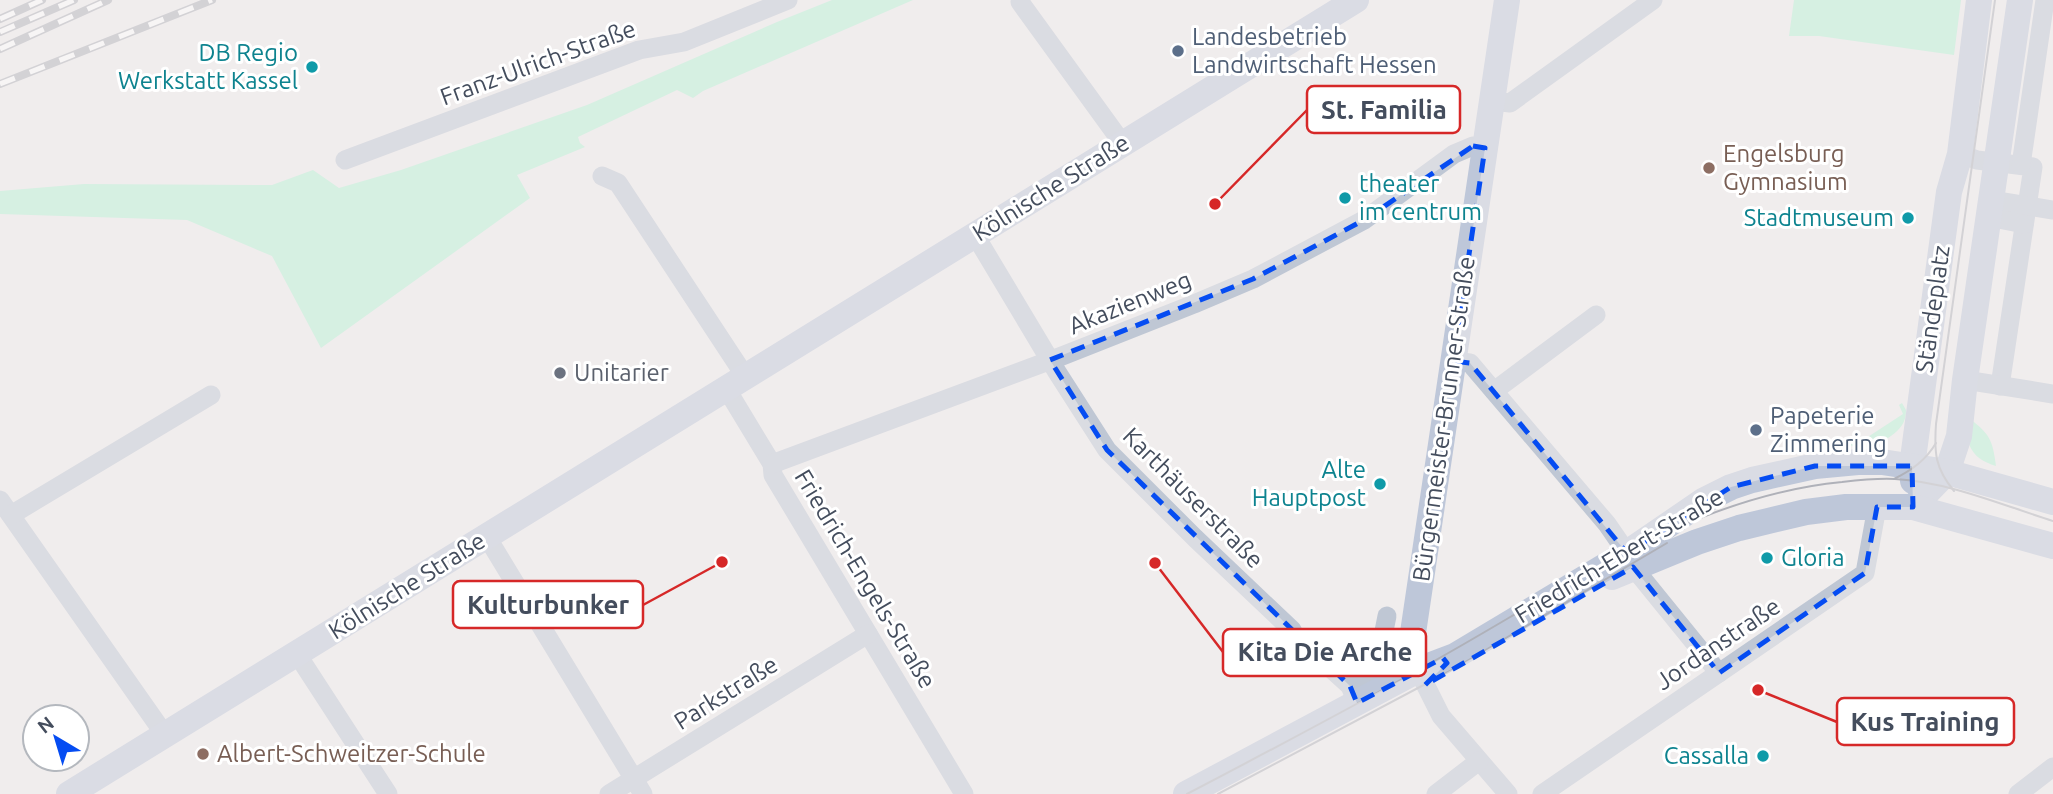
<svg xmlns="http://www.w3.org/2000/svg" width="2053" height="794" font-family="Ubuntu,sans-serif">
<rect width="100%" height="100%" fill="#f0eded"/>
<g fill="#b6f3d6">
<polygon points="832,0 913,0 703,91 693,98 677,90 578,137 580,143 585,147 517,175 530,198 321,348 272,256 187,220 0,214 0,191 84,184 272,185 313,170 339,188 401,170 587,105 777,22"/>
<polygon points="1794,0 1961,0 1954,55 1819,36 1789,36"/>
<path d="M1902,403L1906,410C1906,418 1904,424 1898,430C1887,442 1855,457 1844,439L1847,437L1854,446L1903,414L1899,405Z"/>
<path d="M1968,417C1990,435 1992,438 1996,466C1969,458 1965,442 1968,417Z"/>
</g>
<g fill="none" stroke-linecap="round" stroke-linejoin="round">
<g stroke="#bfc7d4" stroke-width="19">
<polyline points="1020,2 1123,144"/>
<polyline points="1492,101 1510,103 1653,0"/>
<polyline points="1960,154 1977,160 2033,167 2000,386"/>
<polyline points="345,160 639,50 684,42 788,0"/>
<polyline points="2021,165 2045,0"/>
<polyline points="602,176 618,183 745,376"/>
<polyline points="1991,200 2053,210"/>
<polyline points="1988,217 2024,224"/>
<polyline points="975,235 1057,372 1107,450 1195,538 1292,630 1295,636 1350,686 1357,703"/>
<polyline points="1453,361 1470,363 1607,524 1627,553"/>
<polyline points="1965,380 2053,394"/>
<polyline points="726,388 772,464 773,475 964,794"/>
<polyline points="1494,391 1596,315"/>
<polyline points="772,464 1062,356 1194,304 1253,279 1364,220 1454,154 1473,146 1485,148"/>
<polyline points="0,500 165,735"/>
<polyline points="11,515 211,395"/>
<polyline points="487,537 643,794"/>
<polyline points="1633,567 1719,673"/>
<polyline points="297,654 388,794"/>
<polyline points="1418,670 1441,716 1508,794"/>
<polyline points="1357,682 1380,670 1377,666 1387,616"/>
<polyline points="609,794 868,634"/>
<polyline points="1436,794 1479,761"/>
<polyline points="1542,794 1865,573 1877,507"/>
<polyline points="2018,794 2053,767"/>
</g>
<g stroke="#bec7d9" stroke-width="26">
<polyline points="1913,481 1912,466 1949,192 1960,154 1979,0"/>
<polyline points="1913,507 1947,472 1959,436 1965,380 2020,0"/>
<polyline points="1612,577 1697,542 1739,528 1806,512 1846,507 1913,507 2053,546"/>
<polyline points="1418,670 1410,653 1507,0"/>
<polyline points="69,794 1356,0"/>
<polyline points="1186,794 1418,670 1455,656 1627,553 1703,501 1731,487 1752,480 1815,466 1858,462 1882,462 1947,472 2053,502"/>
</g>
<g stroke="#afb1b9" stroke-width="2">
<path d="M1894,479C1912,470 1926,460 1936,443"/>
<path d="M1954,491C1935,468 1934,453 1936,424L1995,0"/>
<path d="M1187,794C1273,749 1359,704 1443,656C1569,585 1695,496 1842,482C1859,480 1877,478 1895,479C1949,482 2002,505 2053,521"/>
<polyline points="1218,794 1450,671 1667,543"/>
</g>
<g stroke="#afb1b9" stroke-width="8">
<g id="rail">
<polyline points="0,19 42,0"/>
<polyline points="0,32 74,0"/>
<polyline points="0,49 108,0"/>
<polyline points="0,84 212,0"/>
</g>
</g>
<use href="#rail" stroke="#fff" stroke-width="5" stroke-dasharray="16" stroke-linecap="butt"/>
</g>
<path d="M0 0H2053V794H0ZM1473,146L1485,148L1453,361L1470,363L1627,553L1731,487L1815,466H1912L1913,507H1877L1865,573L1719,673L1633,567L1425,685L1447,663L1443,658L1357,703L1350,686L1107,450L1050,360L1253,279L1364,220Z" fill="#f0eded" fill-opacity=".55" fill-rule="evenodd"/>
<path fill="none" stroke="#054cf2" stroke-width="5" stroke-dasharray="14 9" stroke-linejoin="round" d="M1473,146L1485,148L1453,361L1470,363L1627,553L1731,487L1815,466H1912L1913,507H1877L1865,573L1719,673L1633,567L1425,685L1447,663L1443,658L1357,703L1350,686L1107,450L1050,360L1253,279L1364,220Z"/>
<g fill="#5c6f8a" stroke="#fff" stroke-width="2.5">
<circle cx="1178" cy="51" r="7"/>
<circle cx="1756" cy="430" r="7"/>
</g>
<g fill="#0f9aa8" stroke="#fff" stroke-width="2.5">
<circle cx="312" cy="67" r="7"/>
<circle cx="1345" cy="198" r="7"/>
<circle cx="1908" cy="218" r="7"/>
<circle cx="1380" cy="484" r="7"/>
<circle cx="1767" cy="558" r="7"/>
<circle cx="1763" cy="756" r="7"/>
</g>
<g fill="#8d6e63" stroke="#fff" stroke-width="2.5">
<circle cx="1709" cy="168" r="7"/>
<circle cx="203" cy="754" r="7"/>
</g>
<circle fill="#6b7280" stroke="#fff" stroke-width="2.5" cx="560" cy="373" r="7"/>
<g text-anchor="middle" stroke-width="6" stroke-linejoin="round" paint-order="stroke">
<g font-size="24" fill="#4e5e75" stroke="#fff" text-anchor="start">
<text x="1192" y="45">Landesbetrieb<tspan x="1192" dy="28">Landwirtschaft Hessen</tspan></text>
<text x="1770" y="424">Papeterie<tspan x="1770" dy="28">Zimmering</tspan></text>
</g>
<g font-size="24" fill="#0d838f" stroke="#fff" text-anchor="end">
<text x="298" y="61">DB Regio<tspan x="298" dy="28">Werkstatt Kassel</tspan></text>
<text x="1359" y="192" text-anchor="start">theater<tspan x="1359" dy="28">im centrum</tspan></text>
<text x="1894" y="226">Stadtmuseum</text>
<text x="1366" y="478">Alte<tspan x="1366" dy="28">Hauptpost</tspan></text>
<text x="1781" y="566" text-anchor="start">Gloria</text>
<text x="1749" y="764">Cassalla</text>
</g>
<g font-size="24" fill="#444d5d" stroke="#fff">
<text transform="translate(538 63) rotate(-20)" y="8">Franz-Ulrich-Straße</text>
<text transform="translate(1051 188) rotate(-32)" y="8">Kölnische Straße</text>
<text transform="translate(1130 303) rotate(-22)" y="8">Akazienweg</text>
<text transform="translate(1933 309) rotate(-82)" y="8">Ständeplatz</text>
<text transform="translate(1444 419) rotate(-82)" y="8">Bürgermeister-Brunner-Straße</text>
<text transform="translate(1193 498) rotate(45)" y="8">Karthäuserstraße</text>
<text transform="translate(1619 556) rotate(-31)" y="8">Friedrich-Ebert-Straße</text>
<text transform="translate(865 579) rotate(59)" y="8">Friedrich-Engels-Straße</text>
<text transform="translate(407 586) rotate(-32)" y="8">Kölnische Straße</text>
<text transform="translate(1718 644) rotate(-34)" y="8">Jordanstraße</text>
<text transform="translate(726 693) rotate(-32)" y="8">Parkstraße</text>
</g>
<g font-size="24" fill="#785e54" stroke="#fff" text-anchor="start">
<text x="1723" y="162">Engelsburg<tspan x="1723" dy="28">Gymnasium</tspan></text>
<text x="217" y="762">Albert-Schweitzer-Schule</text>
</g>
<g font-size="24" fill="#5b616d" stroke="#fff" text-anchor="start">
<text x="574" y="381">Unitarier</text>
</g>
</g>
<path fill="none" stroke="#d62828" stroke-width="2.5" d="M1215 204L1307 110M722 562L643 605M1155 563L1223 652M1758 690L1837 722"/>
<g fill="#d62828" stroke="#fff" stroke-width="2.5">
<circle cx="1215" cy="204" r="7"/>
<circle cx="722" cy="562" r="7"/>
<circle cx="1155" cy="563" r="7"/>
<circle cx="1758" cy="690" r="7"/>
</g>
<g fill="#fff" stroke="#d62828" stroke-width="2.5">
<rect x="1307" y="86" width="153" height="47" rx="7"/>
<rect x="453" y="581" width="190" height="47" rx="7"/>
<rect x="1223" y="629" width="203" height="47" rx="7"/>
<rect x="1837" y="698" width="177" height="47" rx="7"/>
</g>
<g font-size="26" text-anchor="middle" font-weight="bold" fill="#444d5d">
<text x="1384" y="119">St. Familia</text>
<text x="548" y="614">Kulturbunker</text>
<text x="1325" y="661">Kita Die Arche</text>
<text x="1925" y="731">Kus Training</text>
</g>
<g transform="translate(56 738) rotate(322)"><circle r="33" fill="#ffffff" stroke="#b4b8be" stroke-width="2"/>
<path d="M0-5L12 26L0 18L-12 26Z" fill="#054cf2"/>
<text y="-10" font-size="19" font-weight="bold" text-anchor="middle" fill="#444d5d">N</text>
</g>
</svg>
